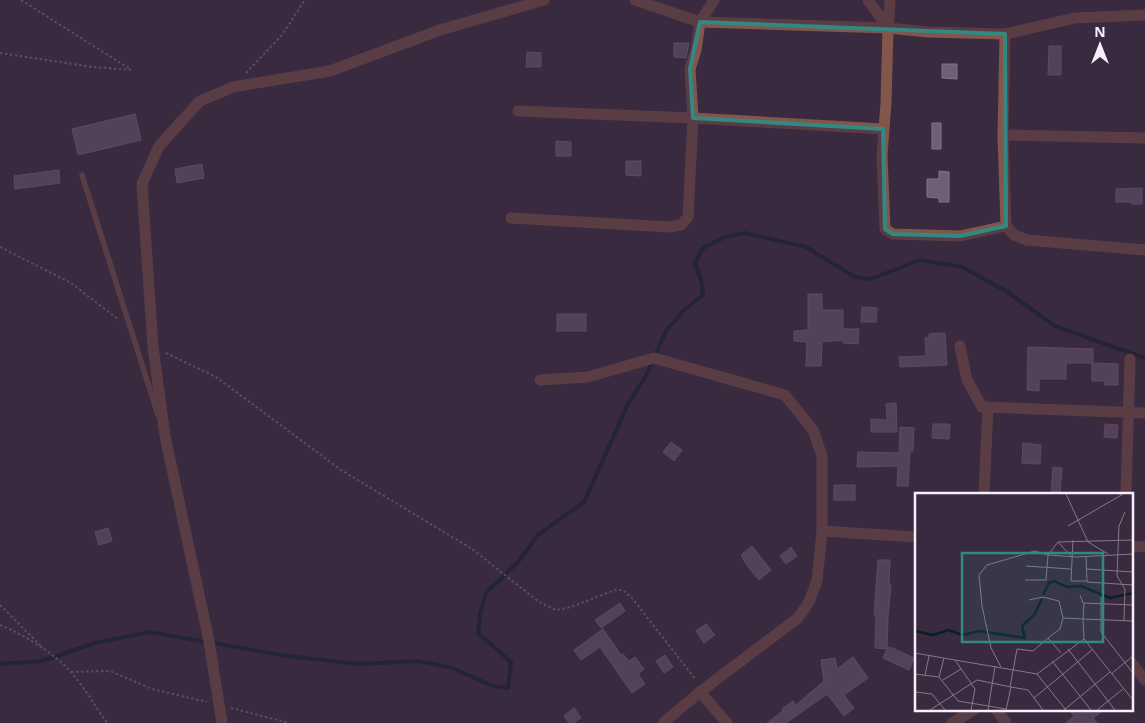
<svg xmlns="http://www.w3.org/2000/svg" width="1145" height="723" font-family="'Noto Sans',sans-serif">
<rect width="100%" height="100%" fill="#3a2a3f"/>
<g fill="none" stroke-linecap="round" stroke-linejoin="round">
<polyline stroke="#072022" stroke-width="4" points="0,664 42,661 95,643 150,632 287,656 358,664 419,661 452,668 493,686 508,688 511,662 478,633 480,614 486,593 518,562 538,535 584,502 628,404 646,376 666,331 683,311 703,295 701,280 695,263 703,248 725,237 745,233 806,247 855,277 871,279 920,260 962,267 1006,291 1055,326 1145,358"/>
</g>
<g fill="#6f5e75" stroke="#85728b">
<polygon points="674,43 689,43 686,58 674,57"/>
<polygon points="1049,46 1061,46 1061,75 1048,75"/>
<polygon points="527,52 541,53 541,67 526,67"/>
<polygon points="942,64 957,64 957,79 942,78"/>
<polygon points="135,114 141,140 78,155 72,129"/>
<rect x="932" y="123" width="9" height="26"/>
<polygon points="556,141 571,142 571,156 556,156"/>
<polygon points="626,161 641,161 641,176 626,175"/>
<polygon points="202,164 204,178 177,183 175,169"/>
<polygon points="59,170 60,183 15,189 14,176"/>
<polygon points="939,171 949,172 949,202 939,202 939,198 927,197 927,179 939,179"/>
<polygon points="1142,188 1142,204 1132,204 1132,202 1116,202 1116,189"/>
<polygon points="808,294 822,294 822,310 843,310 843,329 859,329 858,344 843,343 843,340 822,342 821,366 806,366 807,342 794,341 794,331 808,330"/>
<polygon points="862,307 877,308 876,322 861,322"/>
<rect x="557" y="314" width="29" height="17"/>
<polygon points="945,333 947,365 900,367 899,357 926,356 925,338 929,338 929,334"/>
<polygon points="1028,347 1093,349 1093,363 1118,364 1118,385 1105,385 1105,381 1092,381 1092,363 1066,363 1066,379 1039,379 1039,391 1027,390"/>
<polygon points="896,403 897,432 871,432 871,419 887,420 886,404"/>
<polygon points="933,424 950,424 949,439 932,438"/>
<polygon points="1105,424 1118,425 1117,438 1104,437"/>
<polygon points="900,427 914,428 913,451 910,451 908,486 897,486 898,466 857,467 858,452 899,453"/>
<polygon points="671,442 682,450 674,461 663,452"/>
<polygon points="1023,443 1041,445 1040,464 1022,463"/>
<polygon points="1053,467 1062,468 1060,494 1051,494"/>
<rect x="834" y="485" width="21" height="15"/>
<polygon points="108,528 112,541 99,545 95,532"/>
<polygon points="752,546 771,570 759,580 748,567 741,555"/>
<polygon points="791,547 797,556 786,564 780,556"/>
<polygon points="878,560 890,560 889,585 891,585 888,616 887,649 875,648 876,615 874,615"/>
<polygon points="620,603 625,611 601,628 595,620"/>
<polygon points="706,624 715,635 704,643 696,631"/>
<polygon points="603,629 621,655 623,654 629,661 635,657 644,669 638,674 645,684 632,693 600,647 581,660 574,650"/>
<polygon points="890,647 914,658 909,670 883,658 887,649"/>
<polygon points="665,655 673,667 664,673 656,661"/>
<polygon points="853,657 868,678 844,695 854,708 844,716 827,694 786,723 767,723 783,711 782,709 793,701 796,705 824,681 821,660 835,658 837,669"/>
<polygon points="574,708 581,718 573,723 569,723 564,716"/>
<polygon points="1069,709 1105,709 1093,718 1097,723 1066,723 1074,716"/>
</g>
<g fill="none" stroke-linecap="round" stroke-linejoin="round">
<g stroke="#837588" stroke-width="2" stroke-dasharray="2.5 2.5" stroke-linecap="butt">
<polyline points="21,0 130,69"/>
<polyline points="0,53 93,67 132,70"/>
<polyline points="246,73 282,35 305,0"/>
<polyline points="0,247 71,283 119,320"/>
<polyline points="166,353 216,377 341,470 472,549 539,602 556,610 571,607 615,590 623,590 632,598 696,680"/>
<polyline points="0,605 43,648"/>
<path d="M0,625C23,634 55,654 71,672C84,687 95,706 107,723"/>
<polyline points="71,672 110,671 152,689 207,702"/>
<polyline points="231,708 289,723"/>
</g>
<polyline stroke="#82564b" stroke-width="5.5" points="82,175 158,415"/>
<g stroke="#82564b" stroke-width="11">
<polyline points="635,0 700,22 888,28 928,32 1005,34 1075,18 1145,15"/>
<polyline points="868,0 888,28"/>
<polyline points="890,0 888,28 886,103 882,155 885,229 893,234 960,236 1006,226"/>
<polyline points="1005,34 1003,135 1006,226 1014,235 1027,240 1145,250"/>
<polyline points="518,111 693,118 883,129"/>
<polyline points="1003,135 1145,138"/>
<polyline points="511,218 670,227 681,225 688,217 693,118 690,69 696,50 700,22 714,0"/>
<polyline points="960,346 967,380 982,407 1145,413"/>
<polyline points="540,380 588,377 654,358 785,395 813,430 822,456 822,531"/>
<polyline points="984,494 988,407"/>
<polyline points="1126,494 1130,359"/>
<polyline points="1131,546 1145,547"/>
<polyline points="1131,662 1145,680"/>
<polyline points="996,709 1006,723"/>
<polyline points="222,723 209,641 165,436 153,347 142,184 159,146 200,101 233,87 330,71 440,30 544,0"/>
<polyline points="663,723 700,692"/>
<polyline points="727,723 700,692 798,618 809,602 817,581 822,531 916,537"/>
<polyline points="952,723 975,709"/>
</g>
</g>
<path d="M0 0H1145V723H0ZM700,22L1005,34L1006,226L960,236L893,234L885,229L883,129L693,118L690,69Z" fill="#3a2a3f" fill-opacity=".55" fill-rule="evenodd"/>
<path fill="none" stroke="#328883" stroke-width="4" stroke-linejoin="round" d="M700,22L1005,34L1006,226L960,236L893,234L885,229L883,129L693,118L690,69Z"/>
<g transform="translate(915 493)">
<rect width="218" height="218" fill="#3a2a3f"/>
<path fill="none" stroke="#072022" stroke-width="2.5" d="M128,102L134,90L139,88L152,94L166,93L195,105L218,100M0,138L18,142L34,137L47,142L65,138L110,145L107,133L119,122L127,106"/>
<path fill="none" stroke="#86788a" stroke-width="1" d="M151,1L173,49L193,61M153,33L208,1M158,47L156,88H171M143,49L156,63M171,64L172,89L218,92M111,73L156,76M171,76L218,79M110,87H131L133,62L143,49L218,47M165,102L168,110L218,112M186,104V139L218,180M114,107L128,104L144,108L148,125M169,110L168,126L218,128M209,128L210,96L202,83L204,33L210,19M153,156L200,217M0,160L40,167M146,160L133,145L145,136L148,125L168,126L169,146L218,207M137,168L176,217M86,174L76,155L67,113L64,82L72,72L120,58L133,62L161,64L218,61M0,181L24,184L43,208L91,216M122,181L169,146M196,181L218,163M10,182L14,163M24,184L29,165M28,187L46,176M95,194L102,156L118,158L133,145M96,194L113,197L128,217M0,199L17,201L30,217M119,205L177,157M15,217L62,187L96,194L91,217M56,217L60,196L40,167L122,181L151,217M73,217L80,173M149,217L195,179M182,217L208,196"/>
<path fill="#328883" fill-opacity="0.15" stroke="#328883" stroke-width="2.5" d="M47,60H188V149H47Z"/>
<rect width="218" height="218" fill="none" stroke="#f8edfb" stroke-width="2.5"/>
</g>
<g transform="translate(1100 45)" stroke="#3a2a3f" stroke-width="4" paint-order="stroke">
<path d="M0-4L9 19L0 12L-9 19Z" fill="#f8edfb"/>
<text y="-8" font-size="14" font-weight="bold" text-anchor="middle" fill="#f8edfb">N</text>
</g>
</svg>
